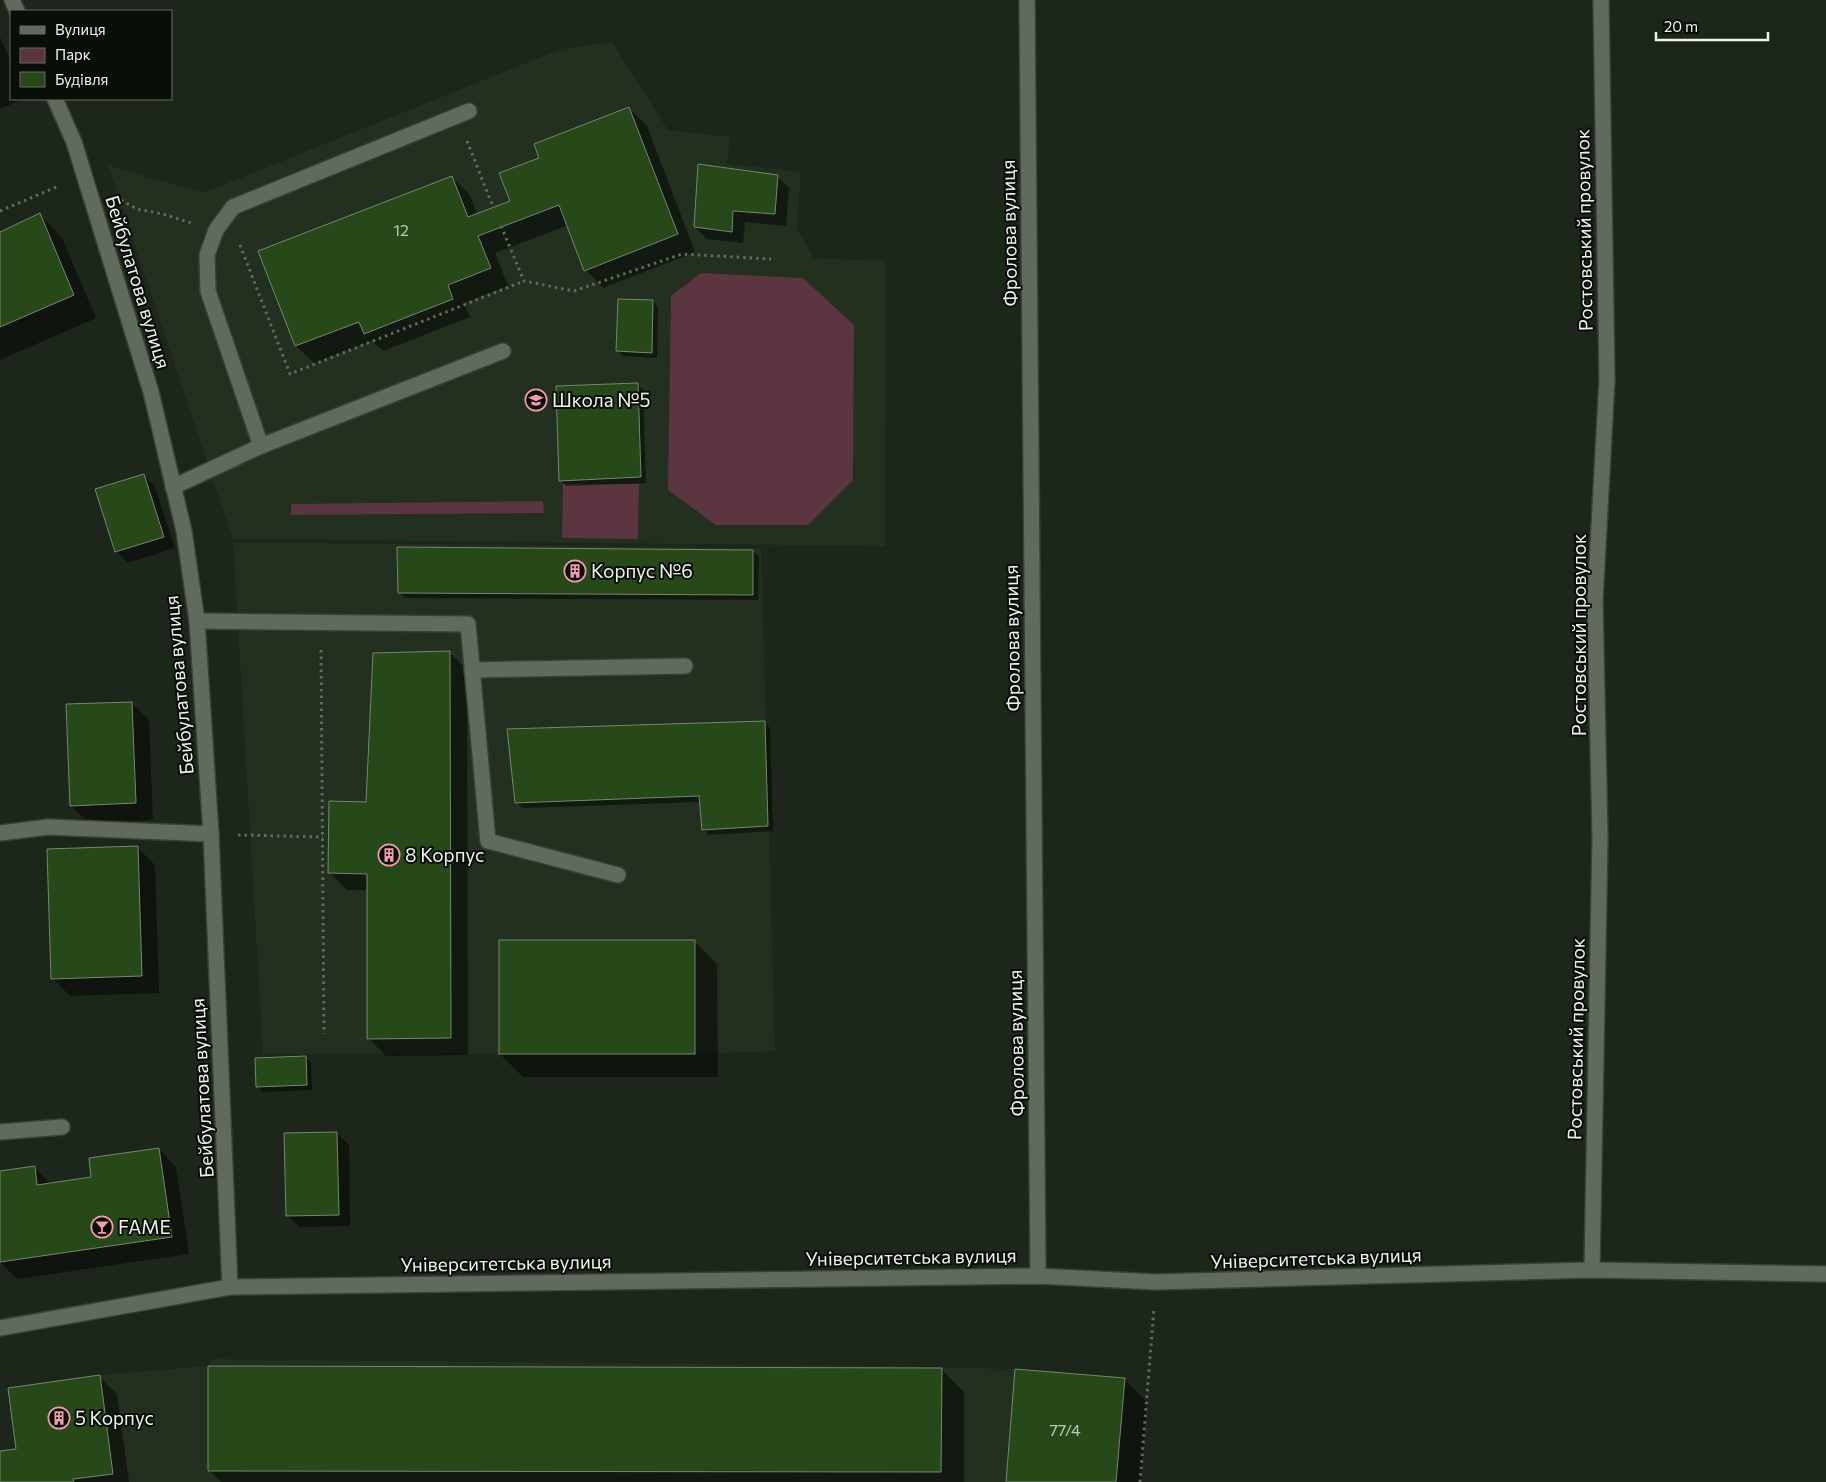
<svg xmlns="http://www.w3.org/2000/svg" width="1826" height="1482" font-family="Commissioner,sans-serif">
<rect width="100%" height="100%" fill="#1d261b"/>
<g fill="#232f1f">
<polygon points="612,42 668,130 730,137 727,164 801,172 797,230 814,258 886,261 885,546 233,539 108,165 203,193 561,49"/>
<polygon points="233,542 761,548 775,1051 695,1054 263,1054"/>
<polygon points="213,1359 891,1366 1015,1369 1125,1378 1116,1482 0,1482 0,1451 16,1448 8,1388 100,1375 208,1366"/>
</g>
<g fill="#5b353f">
<polygon points="701,273 803,278 854,325 853,480 808,525 716,525 668,490 671,296"/>
<polygon points="563,484 639,484 638,539 562,538"/>
<polygon points="543,501 544,513 291,515 291,504"/>
</g>
<g fill="#0007">
<polygon points="0,37 11,62 11,99 23,99 0,109"/>
<polygon points="629,108 647,126 695,252 603,288 586,270 568,225 495,253 508,286 464,303 470,317 383,351 372,341 314,363 296,346 260,252 452,178 470,195 477,215 512,202 541,158"/>
<polygon points="777,176 789,188 786,226 745,222 743,243 707,239 695,227"/>
<polygon points="40,215 62,238 96,318 0,360 0,234"/>
<polygon points="653,301 658,307 657,358 623,356 618,351"/>
<polygon points="637,384 643,390 646,483 566,486 561,480"/>
<polygon points="144,475 155,487 175,548 128,563 116,551"/>
<polygon points="753,551 759,557 758,600 405,598 399,592"/>
<polygon points="449,652 467,669 468,1055 386,1056 369,1039 368,890 347,890 329,872"/>
<polygon points="132,703 149,720 153,820 89,823 71,806"/>
<polygon points="764,722 770,728 773,831 709,835 703,830 701,802 522,808 516,802"/>
<polygon points="138,848 155,865 159,993 70,996 52,978"/>
<polygon points="694,941 717,964 718,1077 523,1077 500,1054"/>
<polygon points="306,1058 311,1063 312,1090 263,1092 258,1086"/>
<polygon points="337,1133 349,1145 350,1226 299,1227 287,1215"/>
<polygon points="159,1149 176,1167 189,1254 17,1279 0,1262 0,1172 34,1167 51,1184 93,1178"/>
<polygon points="941,1369 964,1392 964,1482 221,1482 209,1470"/>
<polygon points="99,1377 117,1394 129,1482 0,1482 0,1452 17,1450"/>
<polygon points="1124,1379 1147,1402 1141,1482 1007,1482"/>
</g>
<g fill="#27491a" stroke="#798476">
<polygon points="629,107 678,234 584,271 559,205 478,236 491,268 448,285 453,299 364,334 359,322 295,346 258,251 452,176 468,217 510,201 499,173 539,158 534,144"/>
<polygon points="698,164 778,175 775,214 733,211 732,232 694,227"/>
<polygon points="40,213 74,295 0,327 0,232"/>
<polygon points="618,299 653,300 652,353 616,351"/>
<polygon points="638,383 641,477 559,481 556,386"/>
<polygon points="144,474 164,537 115,552 95,489"/>
<polygon points="397,547 753,550 753,595 398,593"/>
<polygon points="450,651 451,1038 367,1039 367,874 328,873 329,801 366,802 373,653"/>
<polygon points="132,702 136,803 70,806 66,704"/>
<polygon points="765,721 768,826 702,830 699,796 515,803 507,729"/>
<polygon points="138,846 142,976 51,979 47,849"/>
<rect x="499" y="940" width="196" height="114"/>
<polygon points="306,1056 307,1085 256,1087 255,1058"/>
<polygon points="337,1132 339,1215 286,1216 284,1133"/>
<polygon points="159,1148 172,1237 0,1262 0,1171 35,1166 37,1185 91,1177 89,1158"/>
<polygon points="208,1366 942,1368 941,1472 208,1471"/>
<polygon points="1015,1369 1125,1378 1116,1482 1006,1482"/>
<polygon points="100,1375 113,1474 73,1479 74,1482 0,1482 0,1451 16,1449 8,1388"/>
</g>
<g fill="none" stroke-linecap="round" stroke-linejoin="round">
<g stroke="#3a4138" stroke-width="18">
<g id="service">
<polyline points="469,111 233,207 216,230 207,255 208,291 261,446 503,351"/>
<polyline points="173,487 261,446"/>
<polyline points="197,621 468,624 488,841 618,875"/>
<polyline points="472,670 685,666"/>
<polyline points="0,833 48,827 211,834"/>
<polyline points="0,1132 62,1127"/>
</g>
</g>
<g stroke="#3a4138" stroke-width="18">
<g id="minor">
<polyline points="12,0 17,11"/>
<polyline points="1027,0 1038,1276"/>
<polyline points="55,99 74,142 151,392 184,531 197,621 211,834 230,1287"/>
<polyline points="1592,1270 1600,838 1595,600 1607,380 1601,0"/>
<polyline points="0,1328 230,1287 1038,1276 1156,1282 1592,1270 1826,1274"/>
</g>
</g>
<g stroke="#626a60" stroke-width="3" stroke-dasharray="2.5 4" stroke-linecap="butt">
<polyline points="467,141 493,207"/>
<polyline points="121,200 137,209 163,214 191,223"/>
<polyline points="0,211 59,186"/>
<polyline points="501,226 524,281 574,291 682,254 771,259"/>
<polyline points="240,245 290,374 524,281"/>
<polyline points="321,650 324,1034"/>
<polyline points="238,835 323,837"/>
<polyline points="1140,1482 1154,1308"/>
</g>
<use href="#service" stroke="#616b5d" stroke-width="15"/>
<use href="#minor" stroke="#616b5d" stroke-width="15"/>
</g>
<defs>
<g id="school-ring" transform="scale(1.125)"><circle r="9.5" fill="#0a0e09" stroke="#f29ab0" stroke-width="1.5"/><path d="M0-5L7-2L0 1L-7-2ZM-4 1L0 2.5L4 1V4Q0 6-4 4Z" fill="#f29ab0"/></g>
<g id="building-ring" transform="scale(1.125)"><circle r="9.5" fill="#0a0e09" stroke="#f29ab0" stroke-width="1.5"/><path d="M-4-6H4V6H1V3H-1V6H-4ZM-2.5-4.3h1.7v1.8h-1.7ZM.8-4.3h1.7v1.8H.8ZM-2.5-1h1.7V.8h-1.7ZM.8-1h1.7V.8H.8Z" fill="#f29ab0"/></g>
<g id="bar-ring" transform="scale(1.125)"><circle r="9.5" fill="#0a0e09" stroke="#f29ab0" stroke-width="1.5"/><path d="M-6-5H6L.8 .8V4.5H3.5V6h-7V4.5H-.8V.8Z" fill="#f29ab0"/></g>
</defs>
<g fill-rule="evenodd">
<use href="#school-ring" x="536" y="400"/>
<use href="#building-ring" x="575" y="571"/>
<use href="#building-ring" x="389" y="855"/>
<use href="#bar-ring" x="102" y="1227"/>
<use href="#building-ring" x="59" y="1418"/>
</g>
<g text-anchor="middle" stroke-width="4" stroke-linejoin="round" paint-order="stroke">
<g font-size="16" fill="#bcc8b7">
<text x="401" y="236">12</text>
<text x="1065" y="1436">77/4</text>
</g>
<g font-size="19" fill="#edf3eb" stroke="#0a0e09">
<text transform="translate(1584 230) rotate(-91)" y="7">Ростовський провулок</text>
<text transform="translate(1009 233) rotate(-91)" y="7">Фролова вулиця</text>
<text transform="translate(138 282) rotate(73)" y="7">Бейбулатова вулиця</text>
<text transform="translate(1579 635) rotate(-90)" y="7">Ростовський провулок</text>
<text transform="translate(1012 638) rotate(-91)" y="7">Фролова вулиця</text>
<text transform="translate(179 685) rotate(-95)" y="7">Бейбулатова вулиця</text>
<text transform="translate(1576 1039) rotate(-89)" y="7">Ростовський провулок</text>
<text transform="translate(1016 1043) rotate(-91)" y="7">Фролова вулиця</text>
<text transform="translate(202 1088) rotate(-93)" y="7">Бейбулатова вулиця</text>
<text transform="translate(911 1257) rotate(-1)" y="7">Університетська вулиця</text>
<text transform="translate(1316 1258) rotate(-2)" y="7">Університетська вулиця</text>
<text transform="translate(506 1263) rotate(-1)" y="7">Університетська вулиця</text>
</g>
<g font-size="19" fill="#edf3eb" stroke="#0a0e09" text-anchor="start">
<text x="552" y="407">Школа №5</text>
<text x="591" y="578">Корпус №6</text>
<text x="405" y="862">8 Корпус</text>
<text x="118" y="1234">FAME</text>
<text x="75" y="1425">5 Корпус</text>
</g>
</g>
<rect x="10" y="10" width="162" height="90" fill="#0a0e09" stroke="#656a63"/>
<rect x="20" y="26" width="25" height="8" fill="#616b5d" stroke="#656a63"/>
<text x="55" y="35" font-size="15" fill="#edf3eb">Вулиця</text>
<rect x="20" y="48" width="25" height="15" fill="#5b353f" stroke="#656a63"/>
<text x="55" y="60" font-size="15" fill="#edf3eb">Парк</text>
<rect x="20" y="72" width="25" height="15" fill="#27491a" stroke="#656a63"/>
<text x="55" y="85" font-size="15" fill="#edf3eb">Будівля</text>
<path d="M1656 32v8h112v-8" fill="none" stroke="#edf3eb" stroke-width="2.5"/>
<text x="1664" y="32" font-size="15" fill="#edf3eb" stroke="#0a0e09" stroke-width="4" paint-order="stroke">20 m</text>
</svg>
